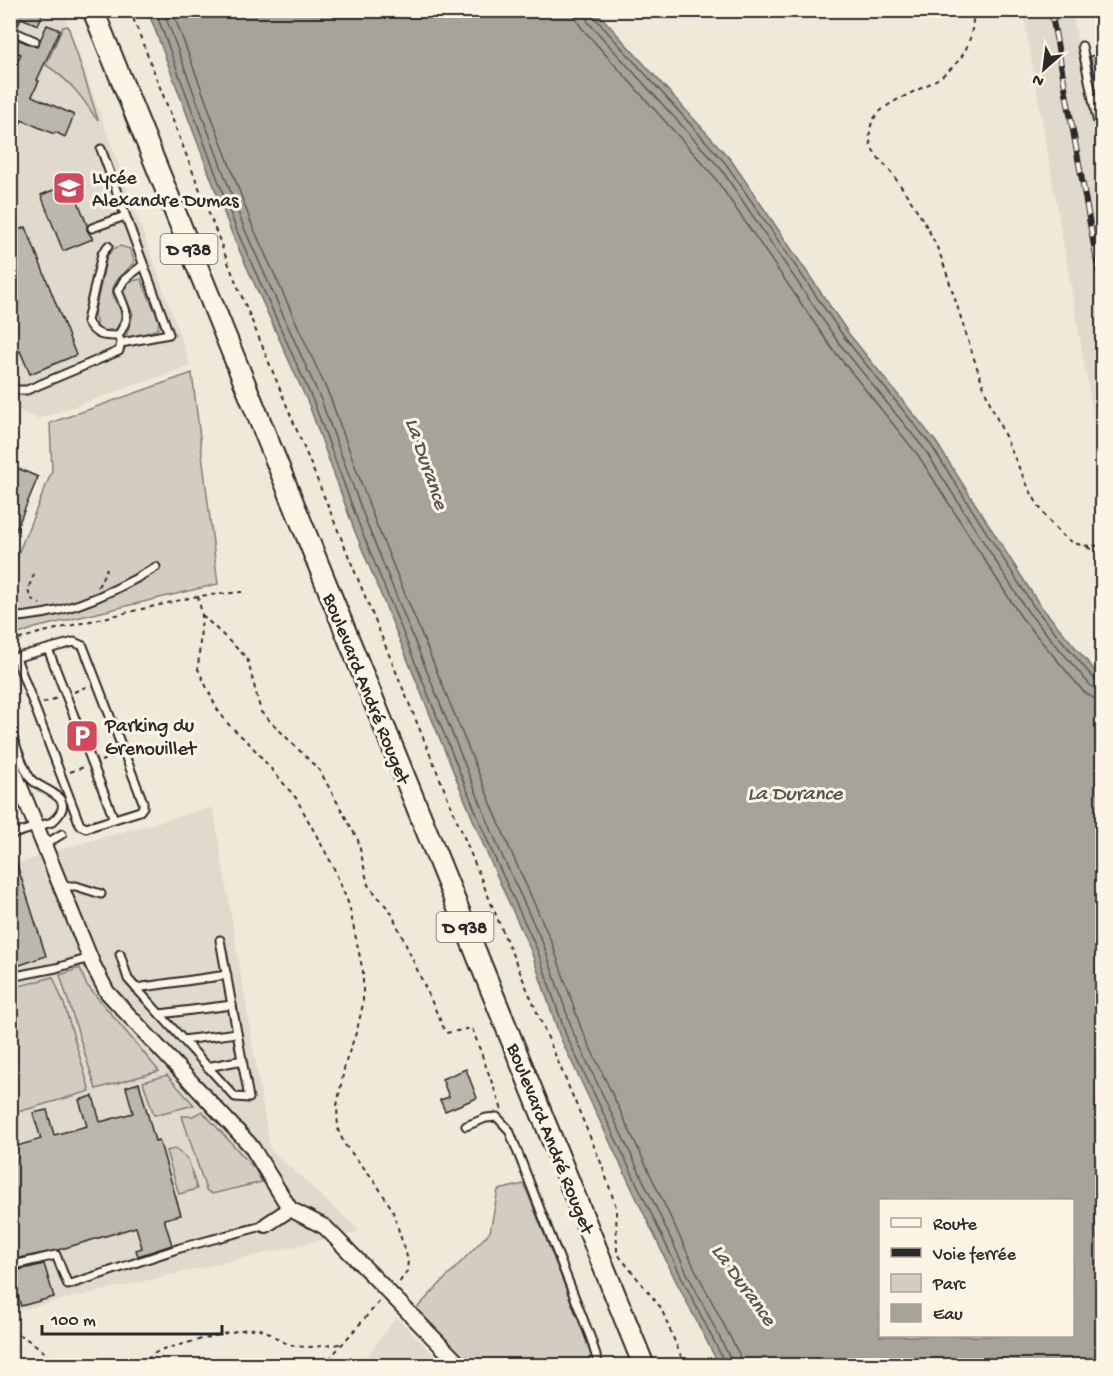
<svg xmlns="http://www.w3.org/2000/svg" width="1113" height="1376" font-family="'Gochi Hand',sans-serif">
<rect width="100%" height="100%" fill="#efe9da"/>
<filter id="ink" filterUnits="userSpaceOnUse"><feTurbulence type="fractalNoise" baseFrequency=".0167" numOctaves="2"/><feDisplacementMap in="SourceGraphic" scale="12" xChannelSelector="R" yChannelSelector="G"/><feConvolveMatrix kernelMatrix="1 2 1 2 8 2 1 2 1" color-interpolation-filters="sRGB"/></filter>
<g filter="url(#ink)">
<g fill="#e0dacc">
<polygon points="10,11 63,11 191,366 38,419 11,407"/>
<polygon points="1023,11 1072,11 1095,142 1102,148 1102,466"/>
<polygon points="213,807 270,1149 360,1231 11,1312 11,866 72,846"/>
<polygon points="396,1317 444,1365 361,1365"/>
</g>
<g fill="#d2cdc0" stroke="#7e7c76" stroke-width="1.5">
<path d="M68,26L98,120L95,117C81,95 68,79 46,65L63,27Z"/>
<path d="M120,246L130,249L134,261C129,271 116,277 113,288C110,306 131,308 116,329L103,331L98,328L94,315L107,256L113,249Z"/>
<polygon points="141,279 159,321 158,329 125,340 133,314 121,289 128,282"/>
<polygon points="192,373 218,584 35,628 11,637 11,571 52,471 50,423"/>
<polygon points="80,968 86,984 159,1071 96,1089 60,975"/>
<polygon points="53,977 64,1004 90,1091 11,1114 11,986 16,987"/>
<polygon points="167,1075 194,1105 154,1115 143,1082"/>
<polygon points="202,1111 254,1168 262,1182 212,1194 206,1190 182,1116 193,1116"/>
<polygon points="175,1149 188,1159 197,1189 179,1194 166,1151"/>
<polygon points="524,1184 583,1331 594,1365 470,1365 415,1310 490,1232 498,1190"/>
</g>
<path fill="#a6a399" stroke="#75736d" stroke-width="1.5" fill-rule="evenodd" d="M148,11H596L731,160L849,334L936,442L1039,604L1102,679V1365H719L675,1279L560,1037L531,951L488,856L354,529L309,405L232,234ZM880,1200H1072V1336H880Z"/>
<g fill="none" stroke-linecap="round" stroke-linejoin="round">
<g stroke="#5c5b57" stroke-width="1.5">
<polyline points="155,10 237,231 314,403 360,527 493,854 537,949 566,1035 681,1276 724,1361 724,1366"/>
<polyline points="163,10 244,228 321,400 367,524 500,851 544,946 573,1032 687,1273 730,1358 732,1366"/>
<polyline points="172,10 252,225 330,397 375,521 509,847 552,943 581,1028 695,1269 739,1354 741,1366"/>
<polyline points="575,10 576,19 581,27 713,175 831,347 918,455 1021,617 1083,691 1093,698 1102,699"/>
<polyline points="584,10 588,22 721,169 838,342 925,450 1028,612 1090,685 1096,689 1102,690"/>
<polyline points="592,10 594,17 726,164 844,337 931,445 1034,607 1095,680 1102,682"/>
</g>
</g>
<g fill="#bcb7ac" stroke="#2b2b2b" stroke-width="1.5">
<polygon points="10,10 44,10 38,25 21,18 18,25 10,22"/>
<polygon points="47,25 60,30 37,80 39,81 32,96 74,115 65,137 55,132 54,134 22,120 10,147 10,78 21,54 10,50 10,47 14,38 37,47"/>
<polygon points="1102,54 1102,74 1094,76 1090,56"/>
<polygon points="71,183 87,225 87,230 93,239 63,251 41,195"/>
<polygon points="26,227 76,355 30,374 20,351 10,355 10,233"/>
<polygon points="10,465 38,477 11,542 10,542"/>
<polygon points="13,852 46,956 14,967 10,956 10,853"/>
<polygon points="466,1069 477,1098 445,1111 440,1100 449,1097 442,1079"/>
<polygon points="139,1083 155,1141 159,1140 181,1215 164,1219 172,1245 138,1256 136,1250 142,1248 136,1227 58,1250 10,1260 10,1148 41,1139 33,1113 47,1110 54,1135 87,1126 79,1100 93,1096 100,1122 133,1113 126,1087"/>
<polygon points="44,1264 54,1297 21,1306 11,1272"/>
</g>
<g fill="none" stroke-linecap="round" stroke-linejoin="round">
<g stroke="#2b2b2b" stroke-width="11">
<g id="service">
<polyline points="10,30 35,41"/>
<polyline points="1082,46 1097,119 1102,132"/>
<polyline points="101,149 169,334 121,343"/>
<polyline points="92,228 125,216"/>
<path d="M118,336C131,315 127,313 118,291L124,280L143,265"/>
<path d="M10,383L14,390H27L119,351L121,343L118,336C103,336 95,336 87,321L102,254L108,246"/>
<path d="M10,617C62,617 113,593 156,567"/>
<polyline points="48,649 114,819"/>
<polyline points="10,659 74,642 83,646 143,802 143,807 140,811 86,828 80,825 16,658"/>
<path d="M10,731C16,744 23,769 31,779C39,790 82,796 52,822L10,835"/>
<polyline points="44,845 62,834"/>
<polyline points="60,886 76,886 101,894"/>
<polyline points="120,954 128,979 136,988 235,1097 249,1098 220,940"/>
<polyline points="10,977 56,968 90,958"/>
<polyline points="136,988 227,975"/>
<polyline points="160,1014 232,1005"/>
<polyline points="183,1040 237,1033"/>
<polyline points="207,1067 243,1060"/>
<polyline points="466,1126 486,1118 497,1117 509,1130 591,1339 599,1366"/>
<polyline points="10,1266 56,1255 68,1285 180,1248 266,1225"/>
</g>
</g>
<g stroke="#2b2b2b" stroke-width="18">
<g id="minor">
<polyline points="10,762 93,965 107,992 251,1146 290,1209"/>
<polyline points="266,1225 290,1209 325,1227 461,1366"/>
</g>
</g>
<g stroke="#2b2b2b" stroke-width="24">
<polyline id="primary" points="93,10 644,1366"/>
</g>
<g stroke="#2b2b2b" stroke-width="2" stroke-dasharray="4.5 4.5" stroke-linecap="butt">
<polyline points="130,10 231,270 505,937 602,1165 616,1207 617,1253 661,1308 685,1366"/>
<path d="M973,10C977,99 872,85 870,132C869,139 870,144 873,150C877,158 885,164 890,171C909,197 929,226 941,257C958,305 971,355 990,403C997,419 1005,436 1012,452C1025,481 1038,512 1061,534C1073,546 1087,547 1102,545"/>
<polyline points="1087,547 1102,555"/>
<polyline points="34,574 28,589 30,598 40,604"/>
<polyline points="98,587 107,568"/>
<polyline points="198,596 202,615 198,669 217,709 229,725 249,743 296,798 333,866 349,905 363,972 363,1004 357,1030 345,1064 337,1106 338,1130 345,1145 374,1180 392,1209 408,1260 407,1271 399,1283"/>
<polyline points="202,615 247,658 261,712 320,771 358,840 368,885 391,912 446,1033 472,1028 502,1110"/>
<polyline points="10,642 39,633 198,596 242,592"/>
<polyline points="74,692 88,686"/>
<polyline points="43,703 57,698"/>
<polyline points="101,761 115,756"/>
<polyline points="70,772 84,767"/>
<path d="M10,1331C30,1339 43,1349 57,1366"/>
<path d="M141,1366L153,1354L163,1349C183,1345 243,1326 260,1329C268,1331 273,1336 280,1340C298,1351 321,1346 340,1344"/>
<polyline points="323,1366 379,1302"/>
</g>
<use href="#service" stroke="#fcf5e5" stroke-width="7"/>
<use href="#minor" stroke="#fcf5e5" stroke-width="14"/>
<use href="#primary" stroke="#fcf5e5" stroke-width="20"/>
<g stroke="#2b2b2b" stroke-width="6">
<polyline id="rail" points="1051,10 1102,290"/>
</g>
<use href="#rail" stroke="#fcf5e5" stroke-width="4" stroke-dasharray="11" stroke-linecap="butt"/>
</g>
</g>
<defs>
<g id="school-square" transform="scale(1.725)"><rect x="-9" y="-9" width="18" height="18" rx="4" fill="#d1495b" stroke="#fcf5e5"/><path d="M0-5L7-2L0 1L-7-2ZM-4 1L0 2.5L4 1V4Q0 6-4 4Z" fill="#fff"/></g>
<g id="parking-square" transform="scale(1.725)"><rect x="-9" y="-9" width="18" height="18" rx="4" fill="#d1495b" stroke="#fcf5e5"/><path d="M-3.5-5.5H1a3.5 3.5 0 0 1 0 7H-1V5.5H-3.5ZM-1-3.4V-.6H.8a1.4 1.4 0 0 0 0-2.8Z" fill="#fff"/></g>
</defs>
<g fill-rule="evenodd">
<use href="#school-square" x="69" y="188"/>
<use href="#parking-square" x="82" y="736"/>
</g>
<g text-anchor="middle" stroke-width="6" stroke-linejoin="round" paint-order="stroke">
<g fill="#fcf5e5" stroke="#6a6863" stroke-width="1.5">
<rect x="160.5" y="234" width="57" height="30" rx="4.5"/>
<rect x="436.5" y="912" width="57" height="30" rx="4.5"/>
</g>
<g font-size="18" font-weight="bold" fill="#2b2b2b">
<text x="189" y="255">D 938</text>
<text x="465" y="933">D 938</text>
</g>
<g font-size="20" fill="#2b2b2b" stroke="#fcf5e5" text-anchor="start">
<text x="92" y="183">Lycée<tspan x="92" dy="23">Alexandre Dumas</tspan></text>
<text x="105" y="731">Parking du<tspan x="105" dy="23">Grenouillet</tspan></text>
</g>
<g font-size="20" fill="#2b2b2b" stroke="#fcf5e5">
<text transform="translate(368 688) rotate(68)" y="7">Boulevard André Rouget</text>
<text transform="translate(552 1138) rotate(68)" y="7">Boulevard André Rouget</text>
</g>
<g font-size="21" font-style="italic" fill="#565552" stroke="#fcf5e5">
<text transform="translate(428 463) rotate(71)" y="7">La Durance</text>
<text x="795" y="799">La Durance</text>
<text transform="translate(745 1284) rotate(54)" y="7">La Durance</text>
</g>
</g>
<rect width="1113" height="1376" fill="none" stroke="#fcf5e5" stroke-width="36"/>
<rect x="18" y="18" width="1077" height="1340" fill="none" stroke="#2b2b2b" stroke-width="2" filter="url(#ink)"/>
<rect x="879" y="1199" width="195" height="138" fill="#fcf5e5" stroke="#a8a49b" stroke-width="1.5"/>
<rect x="891" y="1218" width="30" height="9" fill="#fcf5e5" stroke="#a8a49b" stroke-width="1.5"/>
<text x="933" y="1229" font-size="18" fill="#2b2b2b">Route</text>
<rect x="891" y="1248" width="30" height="9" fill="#2b2b2b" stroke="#a8a49b" stroke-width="1.5"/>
<text x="933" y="1259" font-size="18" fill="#2b2b2b">Voie ferrée</text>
<rect x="891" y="1274" width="30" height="18" fill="#d2cdc0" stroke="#a8a49b" stroke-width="1.5"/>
<text x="933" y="1289" font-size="18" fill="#2b2b2b">Parc</text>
<rect x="891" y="1304" width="30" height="18" fill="#a6a399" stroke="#a8a49b" stroke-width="1.5"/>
<text x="933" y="1319" font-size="18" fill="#2b2b2b">Eau</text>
<g transform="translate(1044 69) rotate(208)" stroke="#fcf5e5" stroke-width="4.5" paint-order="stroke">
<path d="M0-4.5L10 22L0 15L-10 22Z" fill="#2b2b2b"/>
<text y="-9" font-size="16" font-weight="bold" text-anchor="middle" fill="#2b2b2b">N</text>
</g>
<path d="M42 1325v9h180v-9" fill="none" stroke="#2b2b2b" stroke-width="3"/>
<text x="51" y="1325" font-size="18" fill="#2b2b2b" stroke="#fcf5e5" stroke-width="4.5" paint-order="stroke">100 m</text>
</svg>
